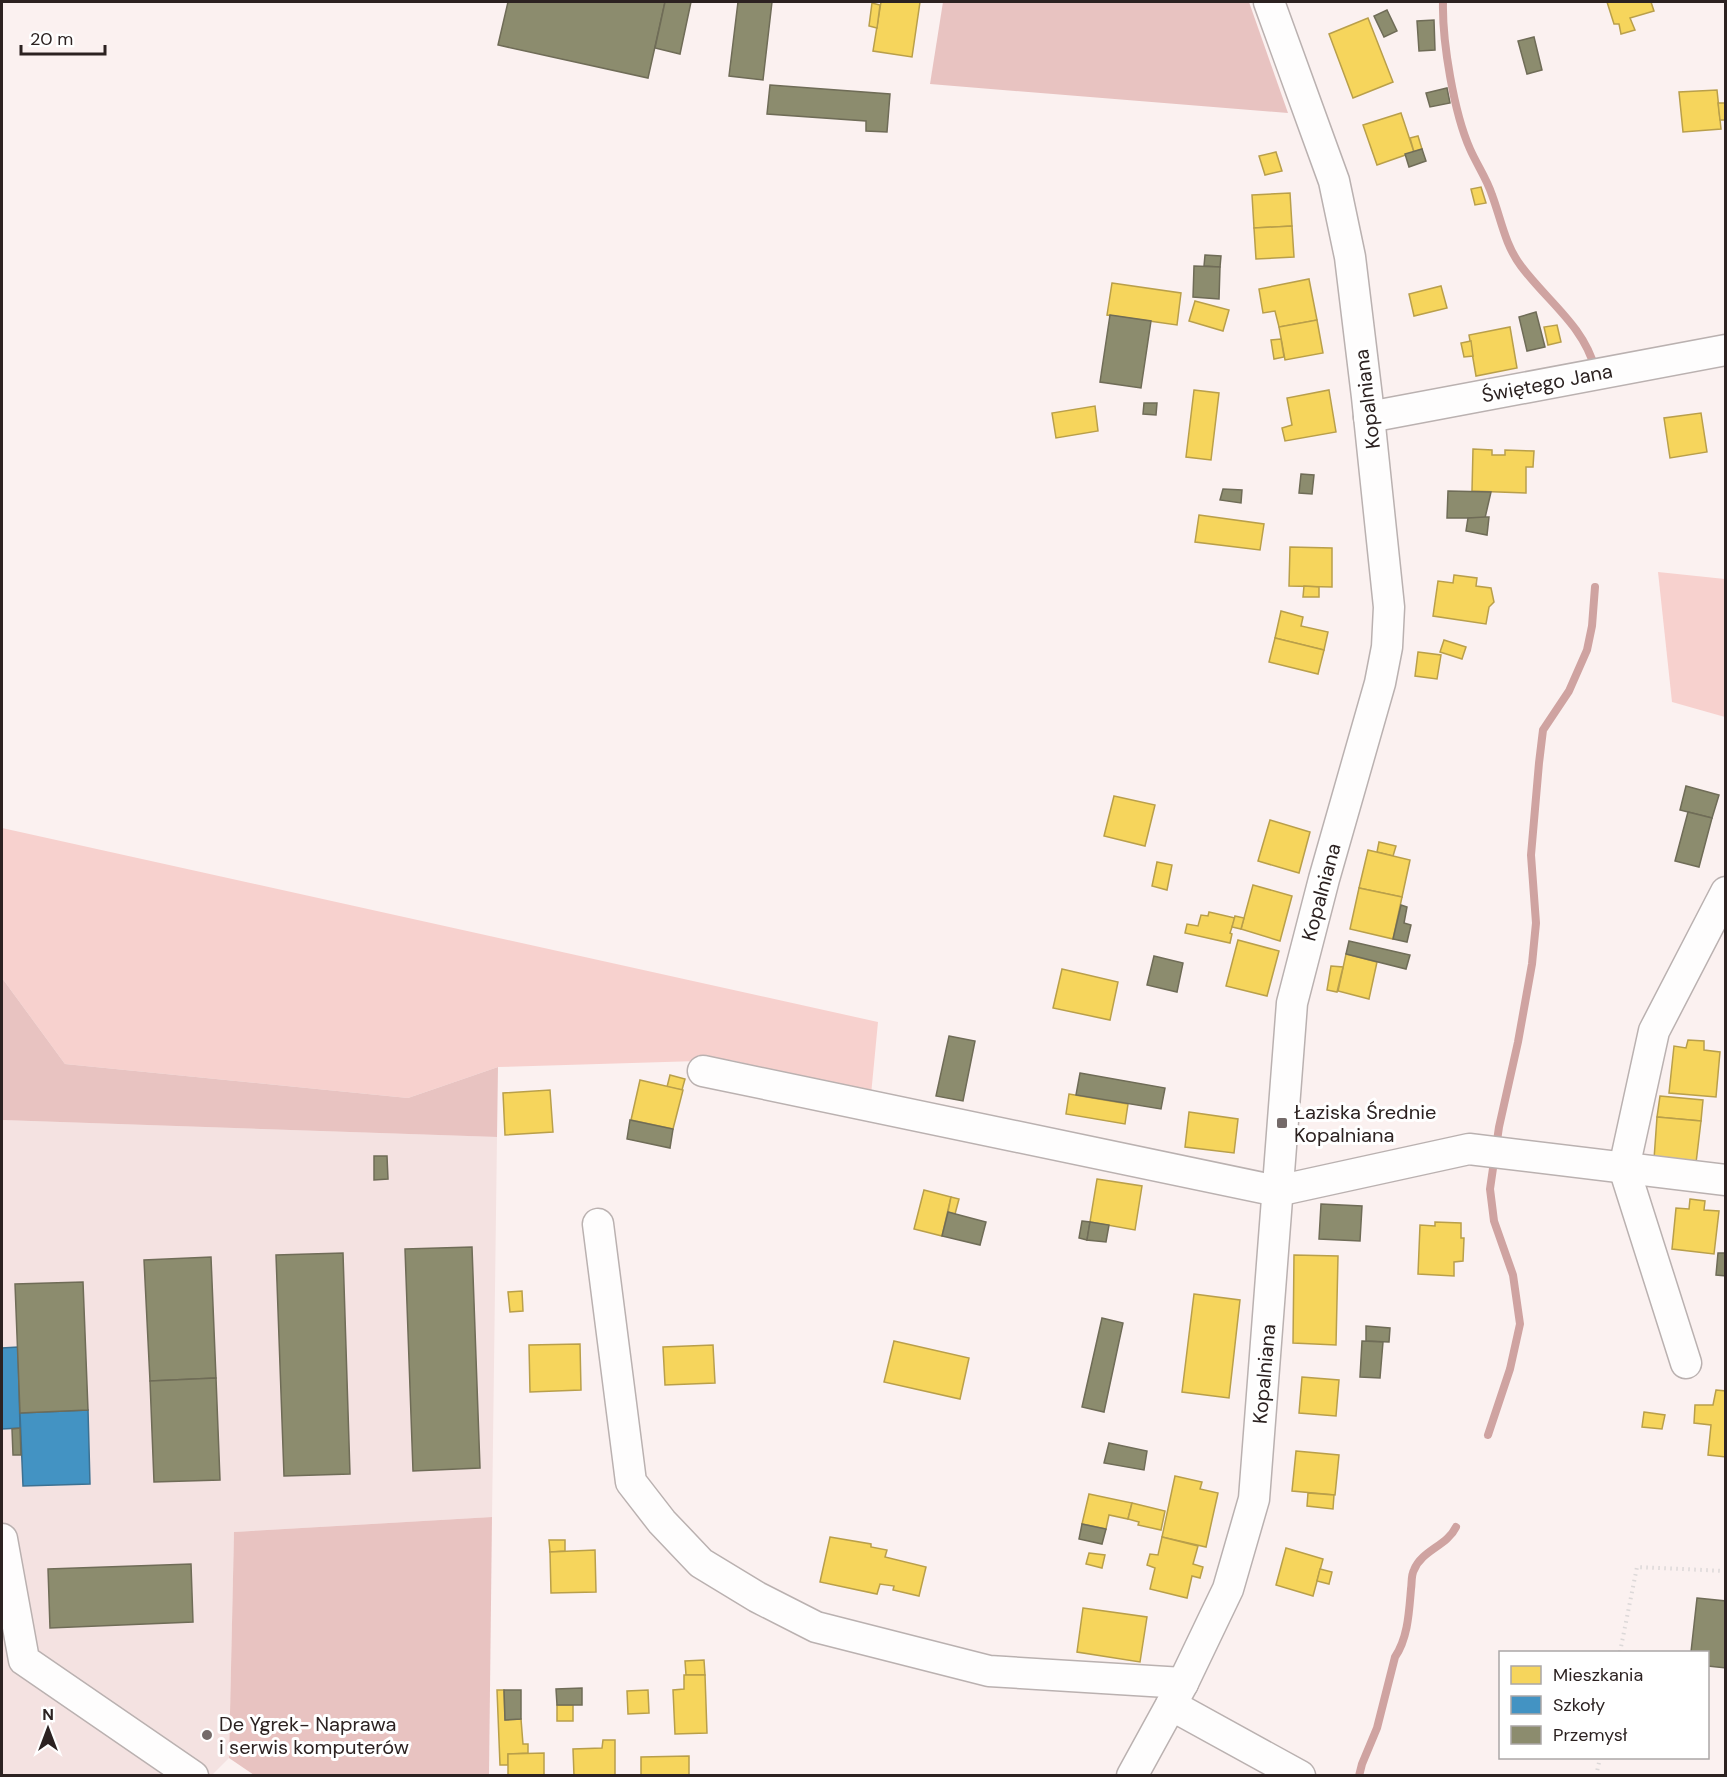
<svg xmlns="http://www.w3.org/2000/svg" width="1727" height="1777" font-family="'DM Sans',sans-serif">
<rect width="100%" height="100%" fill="#fbf1f0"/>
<polygon fill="#f4e2e1" points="2,1120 497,1137 492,1517 234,1532 229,1758 212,1775 2,1776"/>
<g fill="#f7d1ce">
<polygon points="1658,572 1725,579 1725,717 1672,702"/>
<polygon points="2,828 878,1022 871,1095 731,1060 498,1067 408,1098 65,1064 2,978"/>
</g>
<g fill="#e8c3c1">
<polygon points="943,2 1249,2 1288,113 930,84"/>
<polygon points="2,978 65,1064 408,1098 498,1067 497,1137 2,1120"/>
<polygon points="492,1517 489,1775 254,1775 229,1758 234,1532"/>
</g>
<g fill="#f6d55c" stroke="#b99f4a" stroke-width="1.5">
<polygon points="881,2 920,2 912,57 873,51"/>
<polygon points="1607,2 1651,2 1654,11 1630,18 1635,30 1621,34 1619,24 1614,24"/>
<polygon points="872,3 880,5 877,28 869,26"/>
<polygon points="1368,18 1393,82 1353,98 1329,34"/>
<polygon points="1717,90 1721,129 1683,132 1679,92"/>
<polygon points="1718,103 1726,103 1726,120 1720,120"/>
<polygon points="1401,113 1414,152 1377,165 1363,125"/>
<polygon points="1418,136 1422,149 1414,152 1410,138"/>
<polygon points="1276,152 1282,171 1265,175 1259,156"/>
<polygon points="1481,187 1486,203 1475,205 1471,189"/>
<polygon points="1290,193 1292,226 1254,228 1252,195"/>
<polygon points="1292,226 1294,257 1256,259 1254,228"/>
<polygon points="1309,279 1317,320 1279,327 1275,311 1263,313 1259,289"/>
<polygon points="1112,283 1181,293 1177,325 1107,315"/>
<polygon points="1441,286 1447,308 1414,316 1409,294"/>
<polygon points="1195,301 1229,310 1223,331 1189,321"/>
<polygon points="1317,320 1323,353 1285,360 1279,327"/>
<polygon points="1557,325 1561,342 1548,345 1544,327"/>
<polygon points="1510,327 1517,368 1476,376 1469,335"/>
<polygon points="1281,339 1284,357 1274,359 1271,340"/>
<polygon points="1471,341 1473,356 1464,357 1461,343"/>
<polygon points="1194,390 1219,393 1211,460 1186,457"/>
<polygon points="1329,390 1336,432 1285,441 1282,428 1292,425 1287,398"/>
<polygon points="1095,406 1098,431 1056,438 1052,413"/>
<polygon points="1701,413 1707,452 1670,458 1664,418"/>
<polygon points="1473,449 1492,450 1492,455 1505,455 1505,450 1534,451 1533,467 1526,467 1526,493 1472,491"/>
<polygon points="1199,515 1264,524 1260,550 1195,542"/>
<polygon points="1290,547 1332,548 1332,587 1289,586"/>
<polygon points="1454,575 1477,578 1476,586 1491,588 1494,602 1489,607 1486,624 1433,616 1438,581 1453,583"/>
<polygon points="1304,586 1319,587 1319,597 1303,597"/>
<polygon points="1281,611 1303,617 1301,626 1328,632 1324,650 1275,638"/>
<polygon points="1275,638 1324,650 1318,674 1269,662"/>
<polygon points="1444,640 1466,647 1462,659 1440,652"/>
<polygon points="1418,652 1441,655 1437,679 1415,676"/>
<polygon points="1114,796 1155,805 1145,846 1104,836"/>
<polygon points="1270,820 1310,832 1299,873 1258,861"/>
<polygon points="1379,842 1396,846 1393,856 1377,852"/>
<polygon points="1368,850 1410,860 1402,897 1359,888"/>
<polygon points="1157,862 1172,865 1167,890 1152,886"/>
<polygon points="1253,885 1292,896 1280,941 1241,929"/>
<polygon points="1359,888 1402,897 1393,939 1350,929"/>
<polygon points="1209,912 1235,918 1230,933 1232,934 1230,943 1185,933 1187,924 1198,926 1201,915 1208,916"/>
<polygon points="1235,916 1244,918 1241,929 1232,927"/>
<polygon points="1238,940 1279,951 1267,996 1226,986"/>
<polygon points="1346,954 1377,962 1369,999 1338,991"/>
<polygon points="1331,966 1343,967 1337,992 1327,990"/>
<polygon points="1062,969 1118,982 1110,1020 1053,1008"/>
<polygon points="1688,1040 1704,1041 1704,1050 1720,1052 1716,1097 1669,1093 1674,1046 1686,1048"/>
<polygon points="670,1075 685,1079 682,1090 667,1087"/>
<polygon points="640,1080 683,1090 673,1129 631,1120"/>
<polygon points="550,1090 553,1132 505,1135 503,1093"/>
<polygon points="1069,1094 1128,1104 1125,1124 1066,1114"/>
<polygon points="1660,1096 1703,1100 1701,1121 1657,1117"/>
<polygon points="1189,1112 1238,1119 1234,1153 1185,1147"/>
<polygon points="1657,1117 1701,1121 1696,1163 1654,1159"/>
<polygon points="1097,1179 1142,1186 1135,1230 1090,1222"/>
<polygon points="924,1190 951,1197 942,1236 914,1229"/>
<polygon points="951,1197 959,1199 955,1214 948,1212"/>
<polygon points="1690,1199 1705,1201 1704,1210 1719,1211 1714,1254 1672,1249 1676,1208 1689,1209"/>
<polygon points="1435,1222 1461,1223 1461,1238 1464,1238 1463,1261 1454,1262 1454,1276 1418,1274 1420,1225 1435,1226"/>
<polygon points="1294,1255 1338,1256 1336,1345 1293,1343"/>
<polygon points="522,1291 523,1311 510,1312 508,1292"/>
<polygon points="1194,1294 1240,1300 1229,1398 1182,1392"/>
<polygon points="894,1341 969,1358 960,1399 884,1382"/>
<polygon points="580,1344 581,1390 530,1392 529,1345"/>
<polygon points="713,1345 715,1383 665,1385 663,1347"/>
<polygon points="1302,1377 1339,1380 1336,1416 1299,1413"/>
<polygon points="1716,1390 1726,1391 1726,1457 1708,1455 1711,1425 1694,1423 1695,1405 1713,1405"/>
<polygon points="1644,1412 1665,1415 1662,1429 1642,1427"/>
<polygon points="1296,1451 1339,1455 1335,1495 1292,1491"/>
<polygon points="1175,1476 1202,1482 1200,1489 1218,1493 1206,1547 1162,1537"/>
<polygon points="1308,1493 1334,1495 1333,1509 1307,1506"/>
<polygon points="1089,1494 1132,1503 1128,1519 1109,1515 1106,1529 1082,1524"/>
<polygon points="1132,1503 1165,1511 1161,1530 1138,1525 1139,1522 1128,1519"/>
<polygon points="830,1537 871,1544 871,1547 887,1550 885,1557 926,1567 919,1596 893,1590 894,1586 880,1584 877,1594 820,1582"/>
<polygon points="1162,1537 1198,1546 1193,1564 1203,1567 1200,1578 1192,1576 1187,1598 1150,1589 1155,1568 1147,1565 1150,1554 1158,1555"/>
<polygon points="549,1540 565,1540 565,1551 550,1552"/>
<polygon points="1286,1548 1323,1559 1313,1596 1276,1585"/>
<polygon points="595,1550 596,1592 551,1593 550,1552"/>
<polygon points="1089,1553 1105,1555 1102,1568 1086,1564"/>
<polygon points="1320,1569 1332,1572 1329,1584 1317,1581"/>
<polygon points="1083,1608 1147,1617 1140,1662 1077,1652"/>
<polygon points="704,1660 705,1675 686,1675 685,1661"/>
<polygon points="684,1675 705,1675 707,1733 675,1734 673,1690 684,1689"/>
<polygon points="497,1690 504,1690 505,1720 521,1719 523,1744 528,1744 528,1753 508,1754 508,1765 500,1765"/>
<polygon points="648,1690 649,1713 628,1714 627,1691"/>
<rect x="557" y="1705" width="16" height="16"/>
<polygon points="603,1740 615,1740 615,1776 574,1776 573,1749 602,1748"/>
<polygon points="544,1753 544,1776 508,1776 508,1754"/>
<polygon points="689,1756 689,1776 641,1776 641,1757"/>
</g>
<g fill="#4393c3" stroke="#3c7192" stroke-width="1.5">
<polygon points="18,1347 20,1428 2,1429 2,1348"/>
<polygon points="88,1410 90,1484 23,1486 20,1413"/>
</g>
<g fill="#8c8c6e" stroke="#6f6c57" stroke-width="1.5">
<polygon points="508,2 665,2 648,78 498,45"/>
<polygon points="665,2 691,2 680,54 655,48"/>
<polygon points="738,2 772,2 763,80 729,76"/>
<polygon points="1387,10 1397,31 1384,37 1374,16"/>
<polygon points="1434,20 1435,50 1419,51 1417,21"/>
<polygon points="1534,37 1542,70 1527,74 1518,41"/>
<polygon points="770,85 890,94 887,132 866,131 866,121 767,114"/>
<polygon points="1447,88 1450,103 1430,107 1426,93"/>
<polygon points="1422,149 1426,161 1409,167 1405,154"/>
<polygon points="1205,255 1221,256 1220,267 1204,266"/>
<polygon points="1194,266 1220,267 1219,299 1193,297"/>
<polygon points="1536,312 1545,347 1527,351 1519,317"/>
<polygon points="1110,315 1151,321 1141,388 1100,382"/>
<polygon points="1144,403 1157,403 1156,415 1143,414"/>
<polygon points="1301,474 1314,475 1312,494 1299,493"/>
<polygon points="1223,489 1242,490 1241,503 1220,500"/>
<polygon points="1448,491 1491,492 1485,518 1447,518"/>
<polygon points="1485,517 1489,517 1487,535 1466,531 1468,518"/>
<polygon points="1686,786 1719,795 1712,818 1680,810"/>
<polygon points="1688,812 1712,818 1699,867 1675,861"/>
<polygon points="1401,905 1407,907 1404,923 1411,925 1407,942 1393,939"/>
<polygon points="1349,941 1410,955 1406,969 1346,954"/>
<polygon points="1154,956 1183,963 1177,992 1147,985"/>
<polygon points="949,1036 975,1041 963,1101 936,1096"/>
<polygon points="1080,1073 1165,1088 1161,1109 1076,1095"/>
<polygon points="630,1120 673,1129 670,1148 627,1139"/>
<polygon points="374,1156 387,1156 388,1179 374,1180"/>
<polygon points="1321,1204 1362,1206 1360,1241 1319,1239"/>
<polygon points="948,1212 986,1222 980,1245 942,1236"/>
<polygon points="1082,1221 1090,1222 1087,1240 1079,1238"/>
<polygon points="1090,1222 1109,1225 1106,1242 1087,1240"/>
<polygon points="472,1247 480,1468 413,1471 405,1249"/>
<polygon points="343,1253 350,1474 284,1476 276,1255"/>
<polygon points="1718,1253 1726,1253 1726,1276 1716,1275"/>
<polygon points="211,1257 216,1378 150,1381 144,1260"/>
<polygon points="83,1282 88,1410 20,1413 15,1284"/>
<polygon points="1102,1318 1123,1323 1104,1412 1082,1407"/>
<polygon points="1366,1326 1390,1328 1389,1342 1366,1341"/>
<polygon points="1362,1341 1383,1342 1380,1378 1360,1377"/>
<polygon points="216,1378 220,1480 154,1482 150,1381"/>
<polygon points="20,1428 21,1455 13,1455 12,1429"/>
<polygon points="1109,1443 1147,1451 1144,1470 1104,1463"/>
<polygon points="1082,1524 1106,1529 1102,1544 1079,1539"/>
<polygon points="191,1564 193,1622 50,1628 48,1569"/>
<polygon points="1697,1598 1726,1601 1726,1668 1708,1666 1708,1652 1691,1652"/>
<polygon points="582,1688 582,1705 557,1705 556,1689"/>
<polygon points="504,1690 521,1690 521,1719 505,1720"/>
</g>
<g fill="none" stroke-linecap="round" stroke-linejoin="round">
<g stroke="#cfa3a1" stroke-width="8">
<path d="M1443,2C1442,41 1454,113 1470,149C1477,165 1487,179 1492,195C1501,219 1505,245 1521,266C1547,301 1584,326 1595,369"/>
<polyline points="1488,1435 1510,1369 1520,1324 1513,1275 1494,1221 1490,1189 1499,1127 1518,1042 1532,964 1536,923 1531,855 1539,763 1543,730 1569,691 1587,650 1592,626 1595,587"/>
<path d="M1359,1776L1362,1764L1377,1728L1395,1657C1408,1638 1409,1612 1411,1589C1412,1583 1411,1575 1414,1570C1422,1550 1447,1546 1456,1527"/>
</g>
<g stroke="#bab1b0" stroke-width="33">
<g id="minor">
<polyline points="1369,417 1726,350"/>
<polyline points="703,1071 1277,1191 1469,1149 1726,1180"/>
<polyline points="598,1224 631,1482 662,1522 701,1563 757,1597 816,1627 989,1671 1183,1683"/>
<polyline points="1686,1363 1624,1168 1654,1031 1726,892"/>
<polyline points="2,1539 24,1660 193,1776"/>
<polyline points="1171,1705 1300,1776"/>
<polyline points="1132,1776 1183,1683 1228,1589 1254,1499 1292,1003 1324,879 1380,683 1387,647 1389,607 1367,397 1350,257 1334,181 1269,2"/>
</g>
</g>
<g stroke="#dcd8d8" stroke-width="4" stroke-dasharray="1.5 4.5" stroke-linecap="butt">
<polyline points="1620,1652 1637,1567 1726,1571"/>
<polyline points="1596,1776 1600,1758"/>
</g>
<use href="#minor" stroke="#fefdfd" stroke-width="30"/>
</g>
<g fill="#746a69" stroke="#fff" stroke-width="2">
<rect x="1276" y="1117" width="12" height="12" rx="3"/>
<circle cx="207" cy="1735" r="6"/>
</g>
<g text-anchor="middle" stroke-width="6" stroke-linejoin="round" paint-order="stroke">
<g font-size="20" fill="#2c2221" stroke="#fff">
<text transform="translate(1547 383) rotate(-11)" y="7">Świętego Jana</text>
<text transform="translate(1367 399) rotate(-97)" y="7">Kopalniana</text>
<text transform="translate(1321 892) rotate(-75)" y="7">Kopalniana</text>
<text transform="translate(1264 1374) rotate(-85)" y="7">Kopalniana</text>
</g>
<g font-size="20" fill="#2c2221" stroke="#fff" text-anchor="start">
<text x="1294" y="1119">Łaziska Średnie<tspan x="1294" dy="23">Kopalniana</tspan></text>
<text x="219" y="1731">De Ygrek- Naprawa<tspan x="219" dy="23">i serwis komputerów</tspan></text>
</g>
</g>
<rect width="1727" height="1777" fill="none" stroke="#2c2221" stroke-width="6"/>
<rect x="1499" y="1651" width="210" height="108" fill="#ffffff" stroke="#aba7a6" stroke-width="1.5"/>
<rect x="1511" y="1666" width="30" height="18" fill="#f6d55c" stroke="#aba7a6" stroke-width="1.5"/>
<text x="1553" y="1681" font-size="18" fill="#2c2221">Mieszkania</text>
<rect x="1511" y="1696" width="30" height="18" fill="#4393c3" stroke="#aba7a6" stroke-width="1.5"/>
<text x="1553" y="1711" font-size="18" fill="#2c2221">Szkoły</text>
<rect x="1511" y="1726" width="30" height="18" fill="#8c8c6e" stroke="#aba7a6" stroke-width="1.5"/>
<text x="1553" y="1741" font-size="18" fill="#2c2221">Przemysł</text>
<g transform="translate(48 1729)" stroke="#ffffff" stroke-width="4.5" paint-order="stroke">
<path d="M0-4.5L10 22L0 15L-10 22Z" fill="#2c2221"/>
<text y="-9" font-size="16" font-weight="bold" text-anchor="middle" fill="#2c2221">N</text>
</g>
<path d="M21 45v9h84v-9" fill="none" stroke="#2c2221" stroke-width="3"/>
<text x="30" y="45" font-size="18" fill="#2c2221" stroke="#ffffff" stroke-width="4.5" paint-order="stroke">20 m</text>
</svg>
